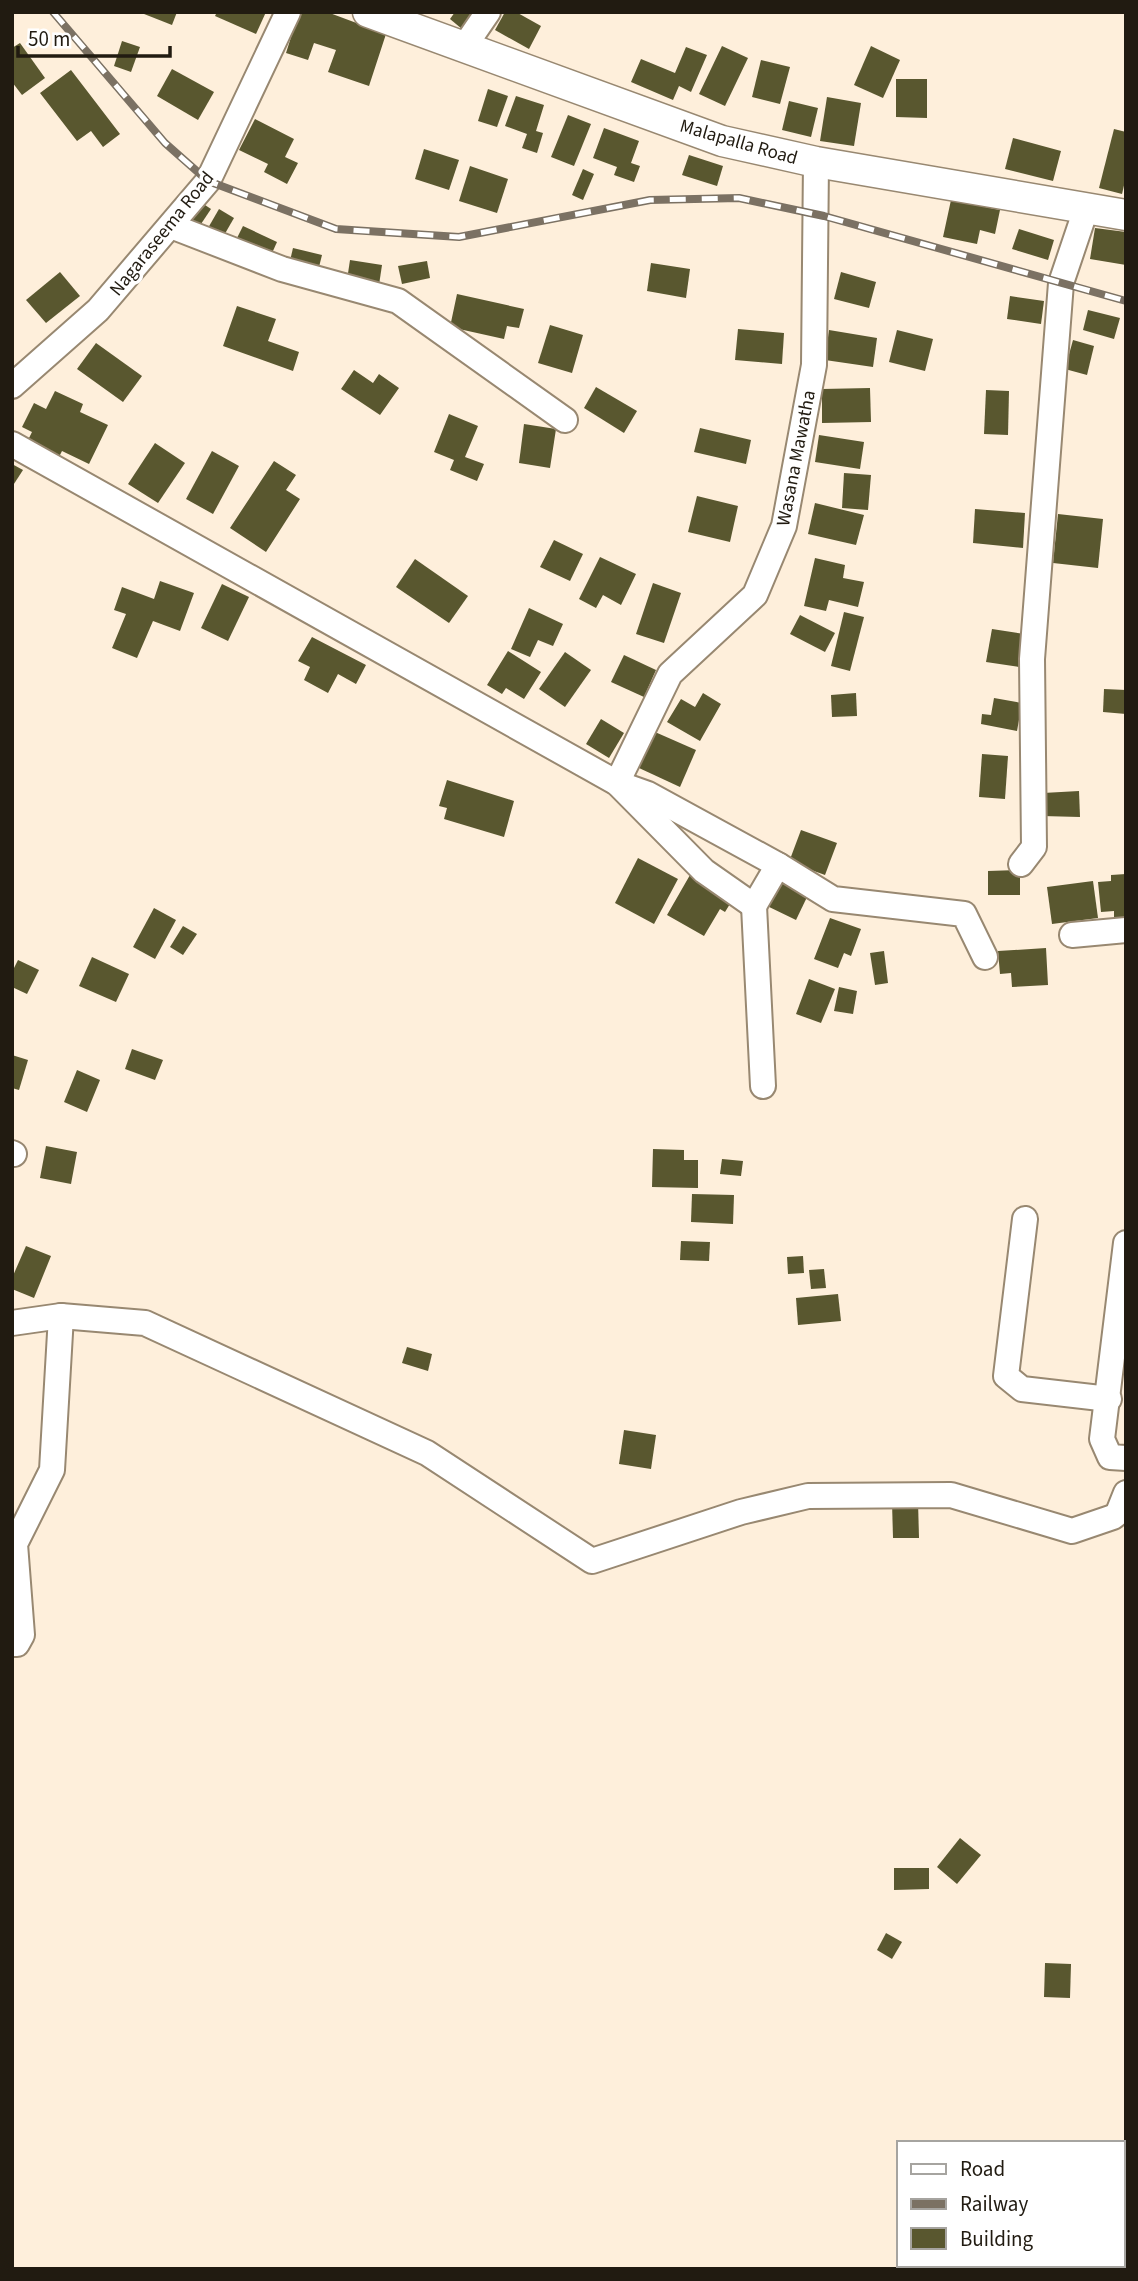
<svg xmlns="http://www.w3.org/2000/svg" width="1138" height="2281" font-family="'Source Sans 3',sans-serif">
<rect width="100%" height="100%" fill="#feefdb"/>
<g fill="#59572f">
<polygon points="139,12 177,12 172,25"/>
<polygon points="217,12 266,12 256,34 215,16"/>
<polygon points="299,12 327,12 386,34 369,86 328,72 336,50 314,43 308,60 286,53"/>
<polygon points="455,12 476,12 462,29 450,19"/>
<polygon points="505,12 516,12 541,26 529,49 495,30"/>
<polygon points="122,41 140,47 131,72 114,66"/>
<polygon points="20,43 45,78 22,95 12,82 12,48"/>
<polygon points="722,46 748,58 725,106 699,94"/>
<polygon points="871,46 900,60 883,98 854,85"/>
<polygon points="686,47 707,55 691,92 679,86 673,100 631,82 641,59 675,73"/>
<polygon points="761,60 790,67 780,104 752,97"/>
<polygon points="172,69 214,92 198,120 157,96"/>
<polygon points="71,70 120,134 103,147 91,131 77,141 40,93"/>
<polygon points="896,79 927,79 927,118 896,117"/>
<polygon points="488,89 508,96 497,127 478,121"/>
<polygon points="516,96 544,105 536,131 543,133 537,153 522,148 527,134 505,126"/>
<polygon points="827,97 861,103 854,146 820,141"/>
<polygon points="789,101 818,108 811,137 782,130"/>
<polygon points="568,115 591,124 574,166 551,157"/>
<polygon points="255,119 294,139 285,157 298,163 287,184 264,172 268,164 239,150"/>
<polygon points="604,128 639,141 631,163 640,166 634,182 614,175 617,167 593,158"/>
<polygon points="1114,129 1126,132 1126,177 1122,194 1099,188"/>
<polygon points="1013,138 1061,151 1053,181 1005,169"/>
<polygon points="424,149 459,160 449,190 415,179"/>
<polygon points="689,155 723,166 717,186 682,175"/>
<polygon points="470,166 508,179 497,213 459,201"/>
<polygon points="583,169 594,174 583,200 572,195"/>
<polygon points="951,200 1000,210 995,234 980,230 977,244 943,237"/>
<polygon points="199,201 211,209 199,227 187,219"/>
<polygon points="219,209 234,218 223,237 208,228"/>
<polygon points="243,226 277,242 268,262 233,246"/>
<polygon points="1095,228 1126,232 1126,265 1090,259"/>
<polygon points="1019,229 1054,240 1048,260 1012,249"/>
<polygon points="293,248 322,255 318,271 289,265"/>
<polygon points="350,260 382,265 379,285 347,280"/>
<polygon points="427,261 430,278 402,284 398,266"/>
<polygon points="651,263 690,269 686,298 647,291"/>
<polygon points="60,272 80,296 46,323 26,300"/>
<polygon points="841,272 876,282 869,308 834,299"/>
<polygon points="457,294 524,309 519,328 507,326 504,339 450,327"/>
<polygon points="1010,296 1044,301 1041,324 1007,319"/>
<polygon points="237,306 276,319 268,341 299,352 293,371 223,346"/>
<polygon points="1088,310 1120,318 1114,339 1083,330"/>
<polygon points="550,325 583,335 572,373 538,363"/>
<polygon points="738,329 784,333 782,364 735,360"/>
<polygon points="829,330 877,338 873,367 825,360"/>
<polygon points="897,330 933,339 925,371 889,362"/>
<polygon points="1073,340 1094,346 1087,375 1065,369"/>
<polygon points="96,343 142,376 123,402 77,369"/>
<polygon points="354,370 373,383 379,374 399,388 380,415 341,389"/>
<polygon points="596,387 637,411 624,433 584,408"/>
<polygon points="870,388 871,422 822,423 822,389"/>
<polygon points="986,390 1009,391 1008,435 984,434"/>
<polygon points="55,391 83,404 80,412 108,425 89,464 62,451 58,459 26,444 32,432 22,427 34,403 46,409"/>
<polygon points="449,414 478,426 465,457 484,464 477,481 450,470 454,460 434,452"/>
<polygon points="524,424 556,429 550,468 519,463"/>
<polygon points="700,428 751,440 746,464 694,452"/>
<polygon points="819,435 864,442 860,469 815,462"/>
<polygon points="155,443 185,463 158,503 128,484"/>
<polygon points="212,451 239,466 213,514 186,499"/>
<polygon points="274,461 296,475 286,490 300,499 266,552 230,528"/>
<polygon points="12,464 23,470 12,487"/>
<polygon points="844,473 871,475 868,510 842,508"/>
<polygon points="697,496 738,506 730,542 688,532"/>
<polygon points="815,503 864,515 856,545 808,534"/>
<polygon points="975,509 1025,513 1023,548 973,543"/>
<polygon points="1058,514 1103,519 1098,568 1053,563"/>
<polygon points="554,540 583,554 570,581 540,567"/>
<polygon points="600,557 636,574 621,605 603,595 596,608 579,599"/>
<polygon points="815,558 845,565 843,578 864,582 858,607 829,600 826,611 804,606"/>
<polygon points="415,559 468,596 449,623 396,587"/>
<polygon points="160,581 194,593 180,631 153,621 137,658 112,648 126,614 114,610 122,587 154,599"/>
<polygon points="653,583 681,593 664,643 636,634"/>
<polygon points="222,584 249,597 228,641 201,628"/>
<polygon points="529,608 563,624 553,646 538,640 530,657 511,649"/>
<polygon points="844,612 864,617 850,671 831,666"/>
<polygon points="800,615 835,633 825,652 790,634"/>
<polygon points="992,629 1024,634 1019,667 986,662"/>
<polygon points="312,637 366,665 356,684 338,674 328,693 304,680 310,667 298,661"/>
<polygon points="508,651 541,672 524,699 506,688 502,694 487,685"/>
<polygon points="565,652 591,670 565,707 539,689"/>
<polygon points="624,655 656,670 644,697 611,682"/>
<polygon points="1104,689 1126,690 1126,714 1103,712"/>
<polygon points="703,693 721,704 700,741 667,722 681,699 695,707"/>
<polygon points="856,693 857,716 832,717 831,695"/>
<polygon points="994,698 1022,703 1017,731 981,724 982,714 991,715"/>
<polygon points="601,719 624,733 609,758 586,744"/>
<polygon points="655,732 696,750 680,787 639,768"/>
<polygon points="982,754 1008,756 1005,799 979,797"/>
<polygon points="447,780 514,801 504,837 444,819 447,808 439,806"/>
<polygon points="1079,791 1080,817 1042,816 1043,793"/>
<polygon points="801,830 837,843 825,875 789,862"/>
<polygon points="638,858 678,879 654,924 615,903"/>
<polygon points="1020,870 1020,895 988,895 988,871"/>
<polygon points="1126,874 1126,917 1114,917 1114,911 1101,912 1098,882 1111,881 1111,875"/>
<polygon points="690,875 733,899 725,912 720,909 704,936 667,915"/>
<polygon points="771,877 808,895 796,920 759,902"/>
<polygon points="1093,881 1098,918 1052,924 1047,887"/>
<polygon points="154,908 176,920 155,959 133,947"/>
<polygon points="830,918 861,929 851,956 844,953 838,968 814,959"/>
<polygon points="183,926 197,934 183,955 170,947"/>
<polygon points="1046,948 1048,985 1012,987 1011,973 1000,974 998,951"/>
<polygon points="884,951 888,983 875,985 870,953"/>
<polygon points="92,957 129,974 116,1002 79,986"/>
<polygon points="18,960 39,970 27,994 12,987 12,972"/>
<polygon points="809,979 835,989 821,1023 796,1014"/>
<polygon points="839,987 857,991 853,1014 834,1011"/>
<polygon points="132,1049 163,1060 155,1080 125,1069"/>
<polygon points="12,1055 28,1060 19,1090 12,1088"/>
<polygon points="77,1070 100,1080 87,1112 64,1102"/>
<polygon points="46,1146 77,1152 71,1184 40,1178"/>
<polygon points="653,1149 684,1150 684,1160 698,1160 698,1188 652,1187"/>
<polygon points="722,1159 743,1161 741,1176 720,1174"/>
<polygon points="692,1194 734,1195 733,1224 691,1222"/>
<polygon points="681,1241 710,1242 709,1261 680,1260"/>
<polygon points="26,1246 51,1256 34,1298 12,1289 12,1278"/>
<polygon points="803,1256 804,1273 788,1274 787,1257"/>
<polygon points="824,1269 826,1288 811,1289 809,1270"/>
<polygon points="838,1294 841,1321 798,1325 796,1298"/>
<polygon points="407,1347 432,1354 428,1371 402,1363"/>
<polygon points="624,1430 656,1435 651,1469 619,1464"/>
<polygon points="918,1501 919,1538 893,1538 892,1502"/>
<polygon points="960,1838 981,1855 957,1884 937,1867"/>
<polygon points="894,1868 929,1868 929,1889 894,1890"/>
<polygon points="886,1933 902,1942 892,1959 877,1950"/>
<polygon points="1045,1963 1071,1964 1070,1998 1044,1997"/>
</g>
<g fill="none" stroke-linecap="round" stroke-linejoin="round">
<g stroke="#988871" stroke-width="28">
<g id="minor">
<polyline points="464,47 488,12"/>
<polyline points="171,226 282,269 398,301 565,420"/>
<polyline points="12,386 98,310 208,181 288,12"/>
<polyline points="12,444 617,783 704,871 754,906 778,865 833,899 964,914 985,957"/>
<polyline points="1021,864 1034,847 1032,659 1061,283 1086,209"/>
<polyline points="778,865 648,794 617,783 670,674 755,595 784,526 814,365 816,162"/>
<polyline points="754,906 763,1086"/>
<polyline points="1072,935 1126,930"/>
<polyline points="12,1153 14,1154"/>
<polyline points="1025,1219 1006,1376 1022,1389 1109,1399"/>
<polyline points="1126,1243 1102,1439 1110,1457 1126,1458"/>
<polyline points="12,1323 61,1316 145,1323 427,1453 592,1561 741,1512 808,1496 951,1495 1072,1531 1113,1517 1118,1513 1126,1493"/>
<polyline points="12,1644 17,1644 22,1635 15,1544 52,1470 61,1316"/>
</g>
</g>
<g stroke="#988871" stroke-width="33">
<polyline id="tertiary" points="368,12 722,141 816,162 1126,215"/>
</g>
<use href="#minor" stroke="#fff" stroke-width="24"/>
<use href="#tertiary" stroke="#fff" stroke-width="30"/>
<g stroke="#7b7163" stroke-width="8">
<polyline id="rail" points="53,12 165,143 208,181 336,229 459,237 650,200 739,198 824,216 1126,301"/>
</g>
<use href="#rail" stroke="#fff" stroke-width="5" stroke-dasharray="16" stroke-linecap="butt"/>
</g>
<g text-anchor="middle" stroke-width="7" stroke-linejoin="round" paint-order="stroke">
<g font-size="19" fill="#211b11" stroke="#fff">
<text transform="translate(739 141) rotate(16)" y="7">Malapalla Road</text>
<text transform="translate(161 233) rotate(-51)" y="7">Nagaraseema Road</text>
<text transform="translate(795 458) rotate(-79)" y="7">Wasana Mawatha</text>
</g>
</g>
<rect width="1138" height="2281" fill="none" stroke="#211b11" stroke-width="28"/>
<rect x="897" y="2141" width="228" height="126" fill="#ffffff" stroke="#a6a4a0" stroke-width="2"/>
<rect x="911" y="2164" width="35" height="10" fill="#ffffff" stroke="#a6a4a0" stroke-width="2"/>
<text x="960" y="2176" font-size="21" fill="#211b11">Road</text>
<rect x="911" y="2199" width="35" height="10" fill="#7b7163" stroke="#a6a4a0" stroke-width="2"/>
<text x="960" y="2211" font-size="21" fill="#211b11">Railway</text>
<rect x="911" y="2228" width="35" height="21" fill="#59572f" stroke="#a6a4a0" stroke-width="2"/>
<text x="960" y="2246" font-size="21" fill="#211b11">Building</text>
<path d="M18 46v10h152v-10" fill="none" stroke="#211b11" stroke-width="3.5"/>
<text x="28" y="46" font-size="21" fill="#211b11" stroke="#ffffff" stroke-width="5" paint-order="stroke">50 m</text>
</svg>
